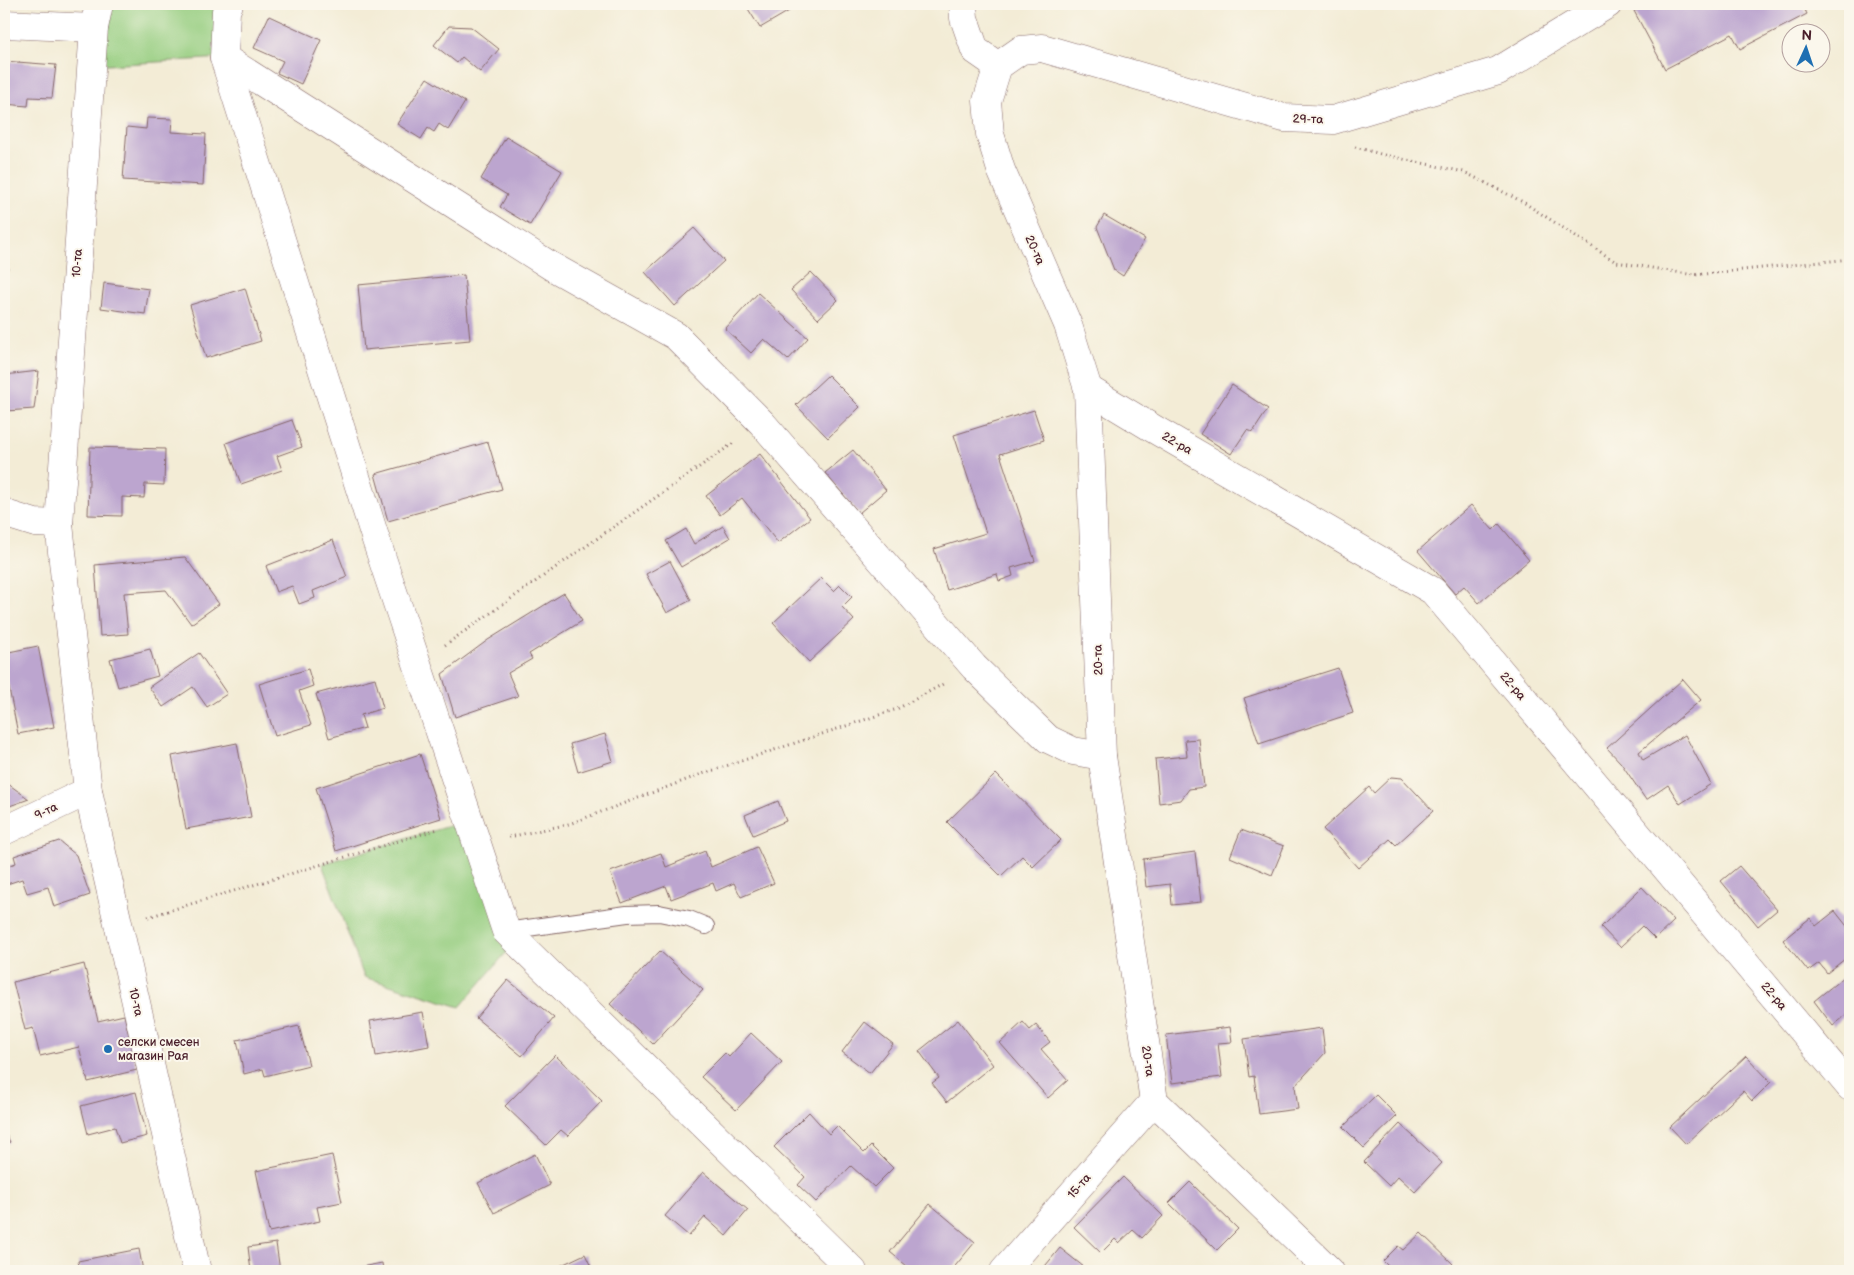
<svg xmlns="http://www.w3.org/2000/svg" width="1854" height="1275" font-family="'Balsamiq Sans',sans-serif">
<rect width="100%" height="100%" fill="#fbf7ec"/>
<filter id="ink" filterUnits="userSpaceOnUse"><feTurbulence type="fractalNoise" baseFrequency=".02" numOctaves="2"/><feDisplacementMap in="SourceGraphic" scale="10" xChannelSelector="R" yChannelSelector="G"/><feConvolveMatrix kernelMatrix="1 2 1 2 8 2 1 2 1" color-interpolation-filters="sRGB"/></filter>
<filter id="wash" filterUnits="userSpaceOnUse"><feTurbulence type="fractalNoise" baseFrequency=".0096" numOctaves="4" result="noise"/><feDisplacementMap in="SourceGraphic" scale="20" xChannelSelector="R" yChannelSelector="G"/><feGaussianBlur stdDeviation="1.12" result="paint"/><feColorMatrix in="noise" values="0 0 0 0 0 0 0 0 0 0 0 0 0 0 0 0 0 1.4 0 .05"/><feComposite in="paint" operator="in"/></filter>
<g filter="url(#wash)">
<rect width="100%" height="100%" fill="#f3ecd6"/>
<g fill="#97ce81" stroke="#707656">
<polygon points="104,4 229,4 224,58 91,66"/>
<polygon points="469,820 516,941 460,1007 364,977 322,864"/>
</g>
<g id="blocks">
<g fill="#bca5cf">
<polygon points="745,4 801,4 760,28"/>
<polygon points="1648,4 1802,4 1807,14 1740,49 1732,34 1665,69 1634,11"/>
<polygon points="269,16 321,40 301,84 277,73 283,61 254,48"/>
<polygon points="449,26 471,27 499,49 480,72 462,57 457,63 434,45"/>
<polygon points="4,61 56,65 52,98 29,97 28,106 4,104"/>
<polygon points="427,78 465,102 448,130 439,124 434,132 428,128 421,139 397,124"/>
<polygon points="147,118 172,119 171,132 206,134 203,185 123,180 127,127 146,129"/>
<polygon points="506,137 562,171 530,225 500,207 507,195 481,179"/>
<polygon points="1104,215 1145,239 1123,276 1114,270 1097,227"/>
<polygon points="694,228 724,261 675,306 645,272"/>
<polygon points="4,260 8,269 4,271"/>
<polygon points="811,272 838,300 818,319 791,290"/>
<polygon points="464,275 470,340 364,350 358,285"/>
<polygon points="104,283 149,289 145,314 101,308"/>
<polygon points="245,288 261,341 206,358 190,305"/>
<polygon points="758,293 808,338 788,360 764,339 751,353 725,329"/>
<polygon points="39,371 34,409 6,411 4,375"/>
<polygon points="828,375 860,407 828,438 796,405"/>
<polygon points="1232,385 1268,409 1253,432 1247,430 1231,454 1200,434"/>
<polygon points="1034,410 1044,440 1000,454 1035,561 1011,568 1013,576 999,581 997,574 947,590 934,549 986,533 954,435"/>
<polygon points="292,420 302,447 277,456 282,470 241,484 226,443"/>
<polygon points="488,442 502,489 388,521 375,474"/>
<polygon points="90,447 165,449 164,485 145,484 144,498 122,497 122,516 88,515"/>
<polygon points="853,450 886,490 859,513 825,473"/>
<polygon points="760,454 810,518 778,543 742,498 720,515 706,496"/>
<polygon points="1471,505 1493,530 1499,524 1529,560 1479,603 1464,586 1455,594 1418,551"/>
<polygon points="723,526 730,538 681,567 666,541 686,529 694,544"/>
<polygon points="333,540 347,577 313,591 315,598 299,604 292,586 276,592 266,566"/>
<polygon points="185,557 219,604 191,624 166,590 124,593 128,634 100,636 95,565"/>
<polygon points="670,561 691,600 667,613 646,574"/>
<polygon points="821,578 834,591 840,585 852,597 842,607 854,620 809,662 773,623"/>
<polygon points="564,593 582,621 529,654 532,659 508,673 518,696 455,717 442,674 488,640"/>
<polygon points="38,646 54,727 18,734 4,663 4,653"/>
<polygon points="150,649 158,676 118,687 110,659"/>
<polygon points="199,653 227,694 207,707 193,687 163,707 149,687"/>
<polygon points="1338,668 1353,713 1259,744 1244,698"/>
<polygon points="308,669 313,686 299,691 311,725 275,736 259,684"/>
<polygon points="375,678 383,708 361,715 365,728 329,738 316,694"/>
<polygon points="1683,679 1701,700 1639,752 1643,760 1685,735 1711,784 1680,804 1668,785 1646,800 1621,763 1607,748"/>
<polygon points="605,734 613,761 578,772 570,744"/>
<polygon points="1199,739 1204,787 1189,789 1181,800 1159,803 1155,759 1187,756 1185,740"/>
<polygon points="237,743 251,817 186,829 172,756"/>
<polygon points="420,754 441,818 336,851 316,788"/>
<polygon points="996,774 1061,840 1033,867 1022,856 1001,876 947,822"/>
<polygon points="1391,777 1402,778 1433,811 1396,845 1390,839 1358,868 1323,829 1369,787 1374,793"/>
<polygon points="4,781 29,799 4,808"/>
<polygon points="778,801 786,821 753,835 745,815"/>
<polygon points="1241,830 1284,846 1272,875 1230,857"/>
<polygon points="59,841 76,855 90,895 54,907 48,887 27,893 22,879 4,885 4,867 16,863 14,856"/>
<polygon points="757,847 774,883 741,897 734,883 716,891 713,883 671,899 666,886 622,903 610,872 661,853 666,867 705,851 711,867"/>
<polygon points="1195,852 1201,902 1172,905 1170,884 1146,887 1143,859"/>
<polygon points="1739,866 1777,910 1758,926 1721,881"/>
<polygon points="1642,887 1674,921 1655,939 1642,926 1620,947 1601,927"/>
<polygon points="1835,911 1850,930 1850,955 1827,973 1819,963 1808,971 1783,940 1810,918 1816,926"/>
<polygon points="660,951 703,990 653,1044 610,1004"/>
<polygon points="84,964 98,1021 124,1015 137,1070 88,1082 79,1047 40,1056 33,1028 25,1030 13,982"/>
<polygon points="1850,972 1850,1012 1833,1026 1814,1001"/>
<polygon points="508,980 554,1018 522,1056 476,1018"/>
<polygon points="423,1012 429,1046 376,1056 370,1021"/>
<polygon points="958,1020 993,1065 947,1102 932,1083 939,1078 919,1051"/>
<polygon points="865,1022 893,1044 870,1073 842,1052"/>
<polygon points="1023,1022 1030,1030 1036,1025 1050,1042 1041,1049 1068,1080 1048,1098 1000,1043"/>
<polygon points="299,1026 309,1065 265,1076 263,1069 244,1074 237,1040"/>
<polygon points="1230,1027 1232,1042 1218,1043 1222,1077 1172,1083 1166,1035"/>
<polygon points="1322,1028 1325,1053 1295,1086 1298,1109 1259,1114 1254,1076 1249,1077 1244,1039"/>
<polygon points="751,1033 782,1062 736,1110 701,1077 725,1053 729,1057"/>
<polygon points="555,1055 602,1101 568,1136 561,1130 546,1145 505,1106"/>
<polygon points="1746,1056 1771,1082 1752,1101 1743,1091 1686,1144 1670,1127"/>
<polygon points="136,1092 147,1136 120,1143 115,1127 88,1134 81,1106"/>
<polygon points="1376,1095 1397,1116 1364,1148 1343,1127"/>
<polygon points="809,1112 829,1134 837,1126 864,1153 871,1146 893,1168 874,1187 851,1166 816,1202 798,1185 805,1177 774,1147"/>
<polygon points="1400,1124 1442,1163 1415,1192 1398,1176 1389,1186 1364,1162"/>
<polygon points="4,1131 10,1142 4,1145"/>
<polygon points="535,1154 550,1185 494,1213 478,1183"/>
<polygon points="332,1155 342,1202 317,1207 320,1221 269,1232 256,1171"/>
<polygon points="703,1172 748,1210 726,1236 705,1217 689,1236 665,1216"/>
<polygon points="1123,1177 1163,1216 1142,1238 1133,1230 1119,1243 1115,1239 1101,1253 1074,1227"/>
<polygon points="1190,1182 1238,1229 1217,1250 1169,1203"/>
<polygon points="930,1204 975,1242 951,1271 913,1271 890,1252"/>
<polygon points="1421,1233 1453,1264 1446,1271 1393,1271 1383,1261 1398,1246 1403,1250"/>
<polygon points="276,1243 280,1271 251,1271 248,1247"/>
<polygon points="1060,1248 1089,1271 1041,1271"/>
<polygon points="139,1249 143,1271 80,1271 78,1261"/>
<polygon points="585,1254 593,1271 549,1271"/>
<polygon points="382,1263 383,1271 345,1271 345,1270"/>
</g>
</g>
</g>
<g filter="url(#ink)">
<use href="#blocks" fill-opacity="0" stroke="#856767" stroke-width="1"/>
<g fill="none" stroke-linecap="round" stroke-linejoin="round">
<g stroke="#856767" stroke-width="18">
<polyline id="service" points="506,931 627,914 659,913 689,919 706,926"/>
</g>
<g stroke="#856767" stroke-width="29">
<g id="minor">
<polyline points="99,4 94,28 59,524 88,791 197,1271"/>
<polyline points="229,4 226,11 224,58 376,540 506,931 853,1271"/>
<polyline points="963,4 964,18 975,50 998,66"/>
<polyline points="4,24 94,28"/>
<polyline points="224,58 551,266 676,336 762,423 974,667 1048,739 1073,751 1102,756"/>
<polyline points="998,66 987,101 990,134 1001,170 1068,325 1088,389 1102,756 1154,1101 1330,1271"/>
<polyline points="998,66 1021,50 1042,48 1284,118 1333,120 1498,71 1608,4"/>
<polyline points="1088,389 1154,429 1433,591 1850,1087"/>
<polyline points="4,512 6,514 35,523 59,524"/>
<polyline points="4,831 88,791"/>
<polyline points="1004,1271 1154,1101"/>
</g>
</g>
<g stroke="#856767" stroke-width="3" stroke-dasharray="1 4" stroke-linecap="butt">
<polyline points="1355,147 1384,155 1464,172 1523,202 1616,262 1694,275 1850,259"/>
<polyline points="445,645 735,442"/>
<polyline points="509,837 569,824 702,774 897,709 945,683"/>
<polyline points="148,917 438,829"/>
</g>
<use href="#service" stroke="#fff" stroke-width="16"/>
<use href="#minor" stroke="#fff" stroke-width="28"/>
</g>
</g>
<circle fill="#1f6fb2" stroke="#fbf7ec" stroke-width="2" cx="108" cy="1049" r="5"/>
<g text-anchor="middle" stroke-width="4" stroke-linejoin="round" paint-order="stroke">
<g font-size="12" fill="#4a1f2b" stroke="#fbf7ec">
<text transform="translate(1308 119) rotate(2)" y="4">29-та</text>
<text transform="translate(1035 250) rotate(66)" y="4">20-та</text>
<text transform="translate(77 263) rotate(-86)" y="4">10-та</text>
<text transform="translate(1177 443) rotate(30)" y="4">22-ра</text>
<text transform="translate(1098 660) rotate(-92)" y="4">20-та</text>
<text transform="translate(1513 686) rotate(50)" y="4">22-ра</text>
<text transform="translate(46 811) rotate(-26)" y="4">9-та</text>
<text transform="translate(1774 996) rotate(50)" y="4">22-ра</text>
<text transform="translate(136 1002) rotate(77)" y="4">10-та</text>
<text transform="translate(1148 1061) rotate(81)" y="4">20-та</text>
<text transform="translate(1079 1186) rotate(-49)" y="4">15-та</text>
</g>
<g font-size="12" fill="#4a1f2b" stroke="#fbf7ec" text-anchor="start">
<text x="118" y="1046">селски смесен<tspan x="118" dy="14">магазин Рая</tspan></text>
</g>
</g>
<rect width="1854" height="1275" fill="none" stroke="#fbf7ec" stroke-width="20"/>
<g transform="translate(1806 48) rotate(3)"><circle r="24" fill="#fbf7ec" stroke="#b4a19f"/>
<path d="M0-4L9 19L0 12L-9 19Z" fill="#1f6fb2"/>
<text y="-8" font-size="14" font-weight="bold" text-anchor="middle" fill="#4a1f2b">N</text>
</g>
</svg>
